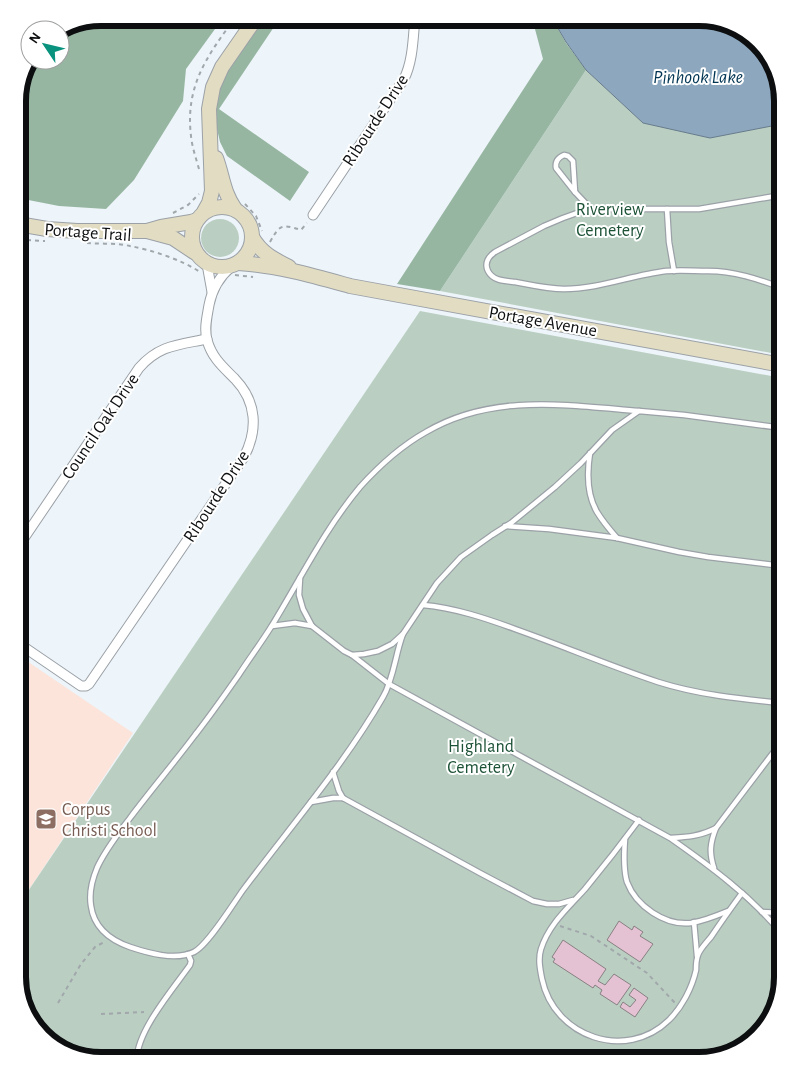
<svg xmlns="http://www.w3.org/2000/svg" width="800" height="1078" font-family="'Alegreya Sans',sans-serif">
<rect width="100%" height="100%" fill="#edf5fa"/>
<polygon fill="#fce4da" points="18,655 133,733 18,906"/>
<g fill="#bacfc2">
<polygon points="586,70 643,123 710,138 782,124 782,355 440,291"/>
<circle cx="220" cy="238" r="19"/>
<polygon points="420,311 782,378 782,977 771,1018 745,1047 699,1060 96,1060 60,1049 31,1023 18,977 18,906"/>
</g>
<g fill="#97b6a2">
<polygon points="101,18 223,18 186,69 183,101 134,180 106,209 59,206 18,198 18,95 35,60 60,60 60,33"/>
<polygon points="263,18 280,18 219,109 309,172 290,201 227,156 220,142 217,129 215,105 220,89 227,72"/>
<polygon points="532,18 552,18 566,43 586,70 440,291 397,284 543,59"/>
</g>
<polygon fill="#8da8be" stroke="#667a8a" points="552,18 704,18 740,29 769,55 782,101 782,124 710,138 643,123 586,70 566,42"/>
<g fill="#e5c2d3" stroke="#888083">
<polygon points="619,921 632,930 634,926 643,932 640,936 653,944 640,962 607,940"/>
<polygon points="563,940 606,969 598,981 605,985 614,974 631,985 617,1005 600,994 602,990 595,985 593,988 553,962 555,959 552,957"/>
<polygon points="634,988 648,998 635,1017 620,1007 623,1002 630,1007 636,1000 629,995"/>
</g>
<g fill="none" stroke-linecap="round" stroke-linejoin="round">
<g stroke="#9ba1a7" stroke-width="7">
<g id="lane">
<path d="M564,155L568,156L573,161L575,192L556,168C555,162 557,158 564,155Z"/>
<polyline points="575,192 592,210"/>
<polyline points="667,209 669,242 674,271"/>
<path d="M782,288C758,279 734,271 708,271C694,271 680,270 666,271C632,275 599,289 564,289C547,289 531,285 515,282C505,281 493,281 488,271C484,263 489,256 495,252L544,226L563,218L577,213L595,209H699L782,195"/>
<path d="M590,453C587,472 587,495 597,512C603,522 610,530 617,538"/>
<polyline points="505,526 549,529 617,538 679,552 708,557 782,566"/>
<path d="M300,578L299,595L303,609L312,626L344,651L352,655L389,684L670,838C710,866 751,896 782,934"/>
<path d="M423,605C455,608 485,618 515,629C563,646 610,666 658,682C699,695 741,699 782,703"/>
<polyline points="272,626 295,623 312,626"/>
<path d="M403,634C395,655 394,678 383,697C344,765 290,827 243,890C233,904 208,945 194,952C175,961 148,953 130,947C110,940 94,928 91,906C89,894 92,880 97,868C105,850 118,834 130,818C151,790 174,763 195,735C210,716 224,696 238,676C249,659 261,643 271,627C300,580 324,530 360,487C379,466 401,446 426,432C492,393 566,405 639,411"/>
<polyline points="352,655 364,654 378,651 392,644 403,634 437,583 461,557 492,535 511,523 555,487 581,463 612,430 639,411 684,415 782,428"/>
<polyline points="333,772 339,791 343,798"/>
<polyline points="311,802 333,798 343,798 480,873 533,901 547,904 559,904 573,900"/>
<path d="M639,820C622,843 604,866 585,889C568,908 549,924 541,949C538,959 540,969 542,979C554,1037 626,1062 669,1020C682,1007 692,988 696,970C696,965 696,960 698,955C700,949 707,942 711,937C721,922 731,908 742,893"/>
<path d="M671,838C688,837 701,836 716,828"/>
<path d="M625,839C624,853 623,869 627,882C636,906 665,926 691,923C704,921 716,916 728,911"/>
<path d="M714,868C709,853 710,843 716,828L782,741"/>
<polyline points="762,912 782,913"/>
<polyline points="694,922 697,956"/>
<path d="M137,1060C136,1032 173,989 190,965L191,961L188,954"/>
</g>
</g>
<g stroke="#9ba1a7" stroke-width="11">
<g id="street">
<path d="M313,215L404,79C413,61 413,38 415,18"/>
<polyline points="18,241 20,225"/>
<polyline points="207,264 212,292"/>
<path d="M18,547L139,368C159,345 178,345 207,339"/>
<path d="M18,643L81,686H86L89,684L244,457C258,430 257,402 235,379C223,367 212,358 207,340C204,328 207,317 209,305C212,290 219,277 231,267"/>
</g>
</g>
<g stroke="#9ba1a7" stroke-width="16">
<g id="secondary">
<path d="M216,158C223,177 223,192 235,209"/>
<circle cx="222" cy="237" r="30"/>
<polyline points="204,212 209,203 212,191 209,109 213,87 222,67 256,18"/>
<polyline points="18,224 47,229 77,231 147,231 161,227 191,222 197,220"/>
<polyline points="147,231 173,238 194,252"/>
<path d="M252,237C261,253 273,259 289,267"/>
<path d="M238,263C276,265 314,276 350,286L782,365"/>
</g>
</g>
<g stroke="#a1a7ab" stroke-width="2" stroke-dasharray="4 4" stroke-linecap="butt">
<path d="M199,169C196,158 192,147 191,136C185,86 207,56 235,18"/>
<polyline points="245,204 256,216 262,231"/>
<polyline points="173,213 188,205 199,194"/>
<polyline points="27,240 45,241"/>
<path d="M270,242C280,224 282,224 301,230L307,223"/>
<path d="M87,243C101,244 117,243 130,246C152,250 182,260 200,272"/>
<polyline points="235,275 253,277"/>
<polyline points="560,926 591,936 647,973 675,1003"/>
<polyline points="58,1003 81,964 95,947 106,941"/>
<polyline points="101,1014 144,1012"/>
</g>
<use href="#lane" stroke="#fff" stroke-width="4.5"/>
<use href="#street" stroke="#fff" stroke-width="9"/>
<use href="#secondary" stroke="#e2dcc3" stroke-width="14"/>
</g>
<defs>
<g id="school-square" transform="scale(1.125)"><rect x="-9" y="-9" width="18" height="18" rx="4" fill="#8d6e63" stroke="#fff"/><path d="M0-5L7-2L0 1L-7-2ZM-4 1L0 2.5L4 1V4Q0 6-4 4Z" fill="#fff"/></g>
</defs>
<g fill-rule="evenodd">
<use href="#school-square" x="46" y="819"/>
</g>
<g text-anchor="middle" stroke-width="4" stroke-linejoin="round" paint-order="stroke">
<g font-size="18" fill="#0c0e10" stroke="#fff">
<text transform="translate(375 120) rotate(-57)" y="6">Ribourde Drive</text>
<text transform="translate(88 232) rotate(4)" y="6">Portage Trail</text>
<text transform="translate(543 321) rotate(10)" y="6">Portage Avenue</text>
<text transform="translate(100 426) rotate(-56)" y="6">Council Oak Drive</text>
<text transform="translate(216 496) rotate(-57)" y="6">Ribourde Drive</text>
</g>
<g font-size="18" fill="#1b5135" stroke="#fff">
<text x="610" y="215">Riverview<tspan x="610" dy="21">Cemetery</tspan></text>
<text x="481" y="752">Highland<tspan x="481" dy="21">Cemetery</tspan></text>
</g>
<g font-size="18" fill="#785e54" stroke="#fff" text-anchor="start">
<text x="62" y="815">Corpus<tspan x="62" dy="21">Christi School</tspan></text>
</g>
<g font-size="19" font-style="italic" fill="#013553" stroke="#fff">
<text x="698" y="83">Pinhook Lake</text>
</g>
</g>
<path d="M0 0H800V1078H0ZM101 26H699A75 75 0 0 1 774 101V977A75 75 0 0 1 699 1052H101A75 75 0 0 1 26 977V101A75 75 0 0 1 101 26Z" fill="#fff" fill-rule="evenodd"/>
<path fill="none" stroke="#0c0e10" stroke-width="6" d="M101 26H699A75 75 0 0 1 774 101V977A75 75 0 0 1 699 1052H101A75 75 0 0 1 26 977V101A75 75 0 0 1 101 26Z"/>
<g transform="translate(45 45) rotate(305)"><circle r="24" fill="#ffffff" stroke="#9e9f9f"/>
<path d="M0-4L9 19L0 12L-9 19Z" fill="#09927d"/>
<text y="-8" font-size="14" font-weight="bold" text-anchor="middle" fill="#0c0e10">N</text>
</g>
</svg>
